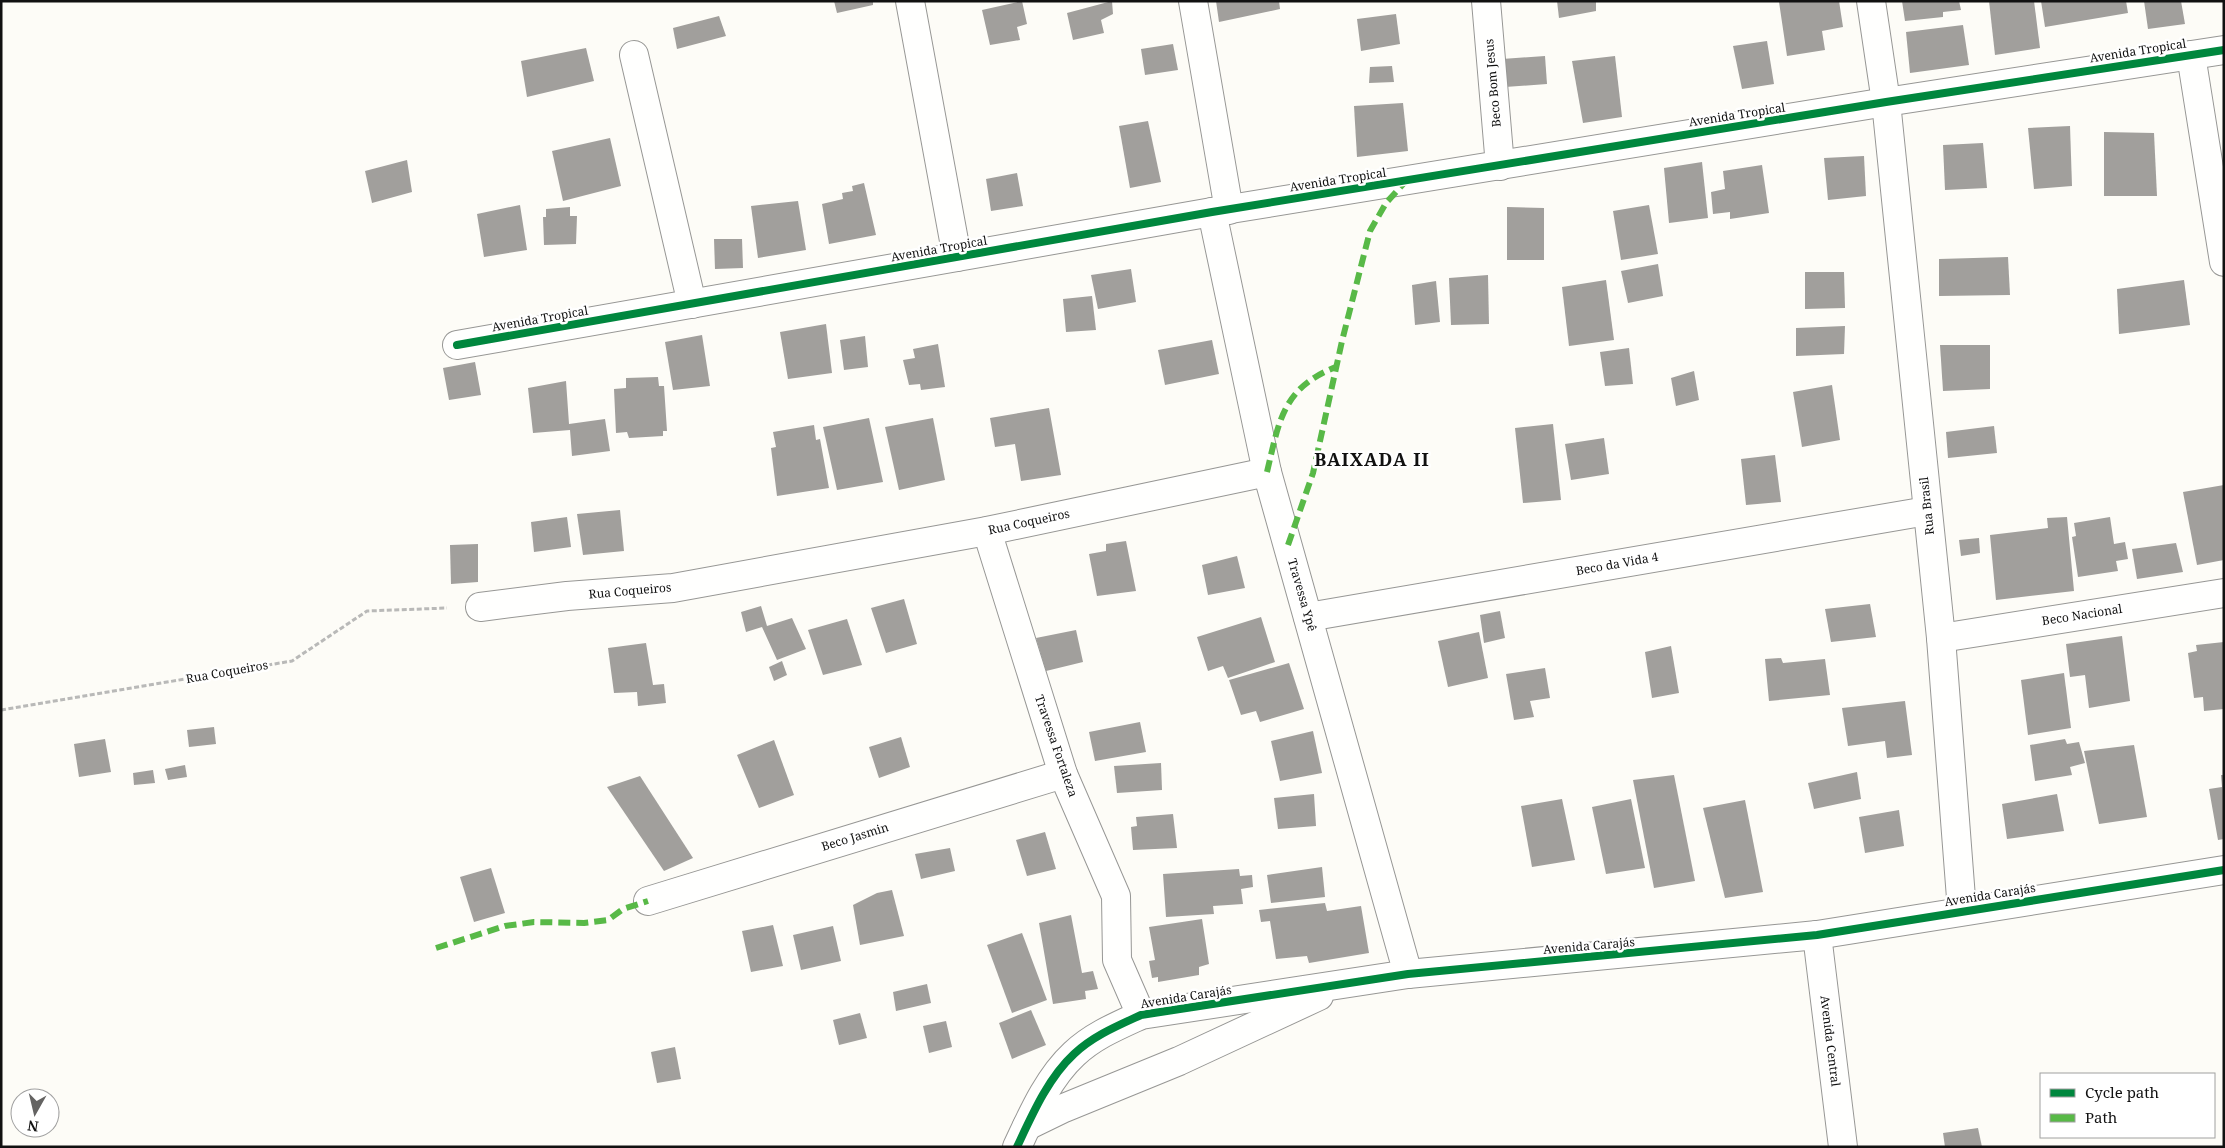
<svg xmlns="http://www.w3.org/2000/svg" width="2225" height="1148" font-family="'Noto Serif',serif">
<rect width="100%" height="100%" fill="#fdfcf7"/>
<g fill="#a19f9c">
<polygon points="834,1 873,1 873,5 837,13"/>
<polygon points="1022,1 1027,24 1017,27 1020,40 990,45 982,10"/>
<polygon points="1112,1 1113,14 1101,20 1104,33 1073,40 1067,13"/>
<polygon points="1216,1 1279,1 1280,9 1219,22"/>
<polygon points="1557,1 1596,1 1596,11 1559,18"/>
<polygon points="1839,1 1843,27 1822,31 1825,50 1787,56 1779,2"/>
<polygon points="1902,1 1959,1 1961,10 1943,12 1943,17 1905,21"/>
<polygon points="1989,1 2034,1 2040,48 1995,55"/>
<polygon points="2041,1 2126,1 2128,13 2045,27"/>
<polygon points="2144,1 2181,1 2185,24 2148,29"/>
<polygon points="1396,14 1400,44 1361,51 1357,19"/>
<polygon points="719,16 726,36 677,49 673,28"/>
<polygon points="1963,25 1969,65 1910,73 1906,32"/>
<polygon points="1767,41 1774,84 1742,89 1733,46"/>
<polygon points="1173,44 1178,70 1145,75 1141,49"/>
<polygon points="586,48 594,81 527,97 521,61"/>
<polygon points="1545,56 1547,84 1505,87 1502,59"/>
<polygon points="1615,56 1622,117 1583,123 1572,61"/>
<polygon points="1392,66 1394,82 1369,83 1370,67"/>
<polygon points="1403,103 1408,151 1357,157 1354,106"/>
<polygon points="1148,121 1161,182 1130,188 1119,126"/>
<polygon points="2070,126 2072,186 2034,189 2028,128"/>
<polygon points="2104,132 2154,133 2157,196 2104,196"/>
<polygon points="610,138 621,186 563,201 552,151"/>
<polygon points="1983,143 1987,188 1945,190 1943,145"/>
<polygon points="1864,156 1866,196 1828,200 1824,158"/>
<polygon points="407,160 412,192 372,203 365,171"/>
<polygon points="1702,162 1708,218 1669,223 1664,168"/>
<polygon points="1762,165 1769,213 1730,219 1730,212 1713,214 1711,192 1725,189 1723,171"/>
<polygon points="1017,173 1023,206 991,211 986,179"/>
<polygon points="864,183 876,235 829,244 822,204 843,199 842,193 853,191 852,186"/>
<polygon points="798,201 806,250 758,258 751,206"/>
<polygon points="520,205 527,250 484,257 477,214"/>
<polygon points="1649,205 1658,254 1621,260 1613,211"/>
<polygon points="570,207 570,216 577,216 576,244 544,245 543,217 546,217 546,209"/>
<polygon points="1507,207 1544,208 1544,260 1507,260"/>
<polygon points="714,239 742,239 743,268 715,269"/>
<polygon points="2008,257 2010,295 1939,296 1939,259"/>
<polygon points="1658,264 1663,296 1628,303 1621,271"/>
<polygon points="1131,269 1136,302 1098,309 1091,275"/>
<polygon points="1805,272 1844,272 1845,308 1805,309"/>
<polygon points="1488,275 1489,324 1451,325 1449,278"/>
<polygon points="1606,280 1614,340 1569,346 1562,287"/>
<polygon points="2184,280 2190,325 2119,334 2117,289"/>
<polygon points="1436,281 1440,322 1415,325 1412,285"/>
<polygon points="1092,296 1096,330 1066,332 1063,299"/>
<polygon points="826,324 832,373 788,379 780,332"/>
<polygon points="1845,326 1844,354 1796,356 1796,328"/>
<polygon points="702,335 710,386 673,390 665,342"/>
<polygon points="865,336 868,367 844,370 840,340"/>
<polygon points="1212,340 1219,374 1165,385 1158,350"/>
<polygon points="938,344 945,387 921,390 920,384 909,385 903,360 915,358 913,349"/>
<polygon points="1940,345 1990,345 1990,389 1943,391"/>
<polygon points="1629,348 1633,384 1605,386 1600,352"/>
<polygon points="475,362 481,395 449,400 443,368"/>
<polygon points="1694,371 1699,400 1676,406 1671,378"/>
<polygon points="658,377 659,386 664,386 667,431 663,431 663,436 629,438 627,432 616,433 614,389 626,388 626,378"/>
<polygon points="566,381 569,424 605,419 610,451 572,456 570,430 533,433 528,388"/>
<polygon points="1832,385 1840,440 1802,447 1793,392"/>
<polygon points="1049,408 1061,475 1021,481 1015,444 995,447 990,418"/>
<polygon points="869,418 883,482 837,490 823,427"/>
<polygon points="933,418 945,480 899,490 885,427"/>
<polygon points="1553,424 1561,500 1523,503 1515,428"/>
<polygon points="814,425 816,440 820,439 829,488 777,496 771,448 776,447 773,432"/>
<polygon points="1994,426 1997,453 1948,458 1946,432"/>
<polygon points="1604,438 1609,474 1571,480 1565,444"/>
<polygon points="1775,455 1781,502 1746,505 1741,459"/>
<polygon points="2224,485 2224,560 2197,565 2183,492"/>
<polygon points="620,510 624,551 583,555 577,514"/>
<polygon points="567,517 571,547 534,552 531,522"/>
<polygon points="2067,517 2074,591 1996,600 1990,535 2048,528 2047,518"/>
<polygon points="2110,517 2114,544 2125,542 2128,559 2116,561 2118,571 2078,577 2072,537 2076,536 2074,523"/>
<polygon points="1979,538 1980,553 1961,556 1959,540"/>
<polygon points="1126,541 1136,591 1097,596 1089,554 1106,551 1106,544"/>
<polygon points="2176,543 2183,572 2137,579 2132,549"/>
<polygon points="478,544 478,582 451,584 450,545"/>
<polygon points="1237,556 1245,588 1208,595 1202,565"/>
<polygon points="904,599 917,644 886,653 871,608"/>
<polygon points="1870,604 1876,637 1831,642 1825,609"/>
<polygon points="761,606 767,626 792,618 806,649 777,660 762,627 746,632 741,612"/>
<polygon points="1500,611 1505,638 1484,643 1480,615"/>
<polygon points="1261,617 1275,662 1228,678 1223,666 1208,671 1197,637"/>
<polygon points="847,619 862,665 823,675 808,630"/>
<polygon points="1076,630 1083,662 1046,671 1036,638"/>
<polygon points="1479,632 1488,678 1448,687 1438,641"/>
<polygon points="2122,636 2130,701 2089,708 2085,675 2070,677 2066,644"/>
<polygon points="2224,642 2224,709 2204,711 2203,697 2194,698 2188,653 2197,651 2196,645"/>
<polygon points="646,643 653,685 664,684 666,703 638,706 637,692 614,693 608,648"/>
<polygon points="1671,646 1679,693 1652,698 1645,652"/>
<polygon points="1781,658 1783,663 1825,659 1830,695 1769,701 1765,659"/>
<polygon points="782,661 787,675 774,681 769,667"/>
<polygon points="1289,663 1304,709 1260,722 1256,711 1241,715 1229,680"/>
<polygon points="1545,668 1550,698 1530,701 1534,717 1514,720 1506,674"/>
<polygon points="2064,673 2071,728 2028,735 2021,680"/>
<polygon points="1905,701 1912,755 1887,758 1885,741 1848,746 1842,708"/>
<polygon points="1140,722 1146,752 1095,761 1089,732"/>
<polygon points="214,727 216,744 189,747 187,730"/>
<polygon points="1313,731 1322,773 1280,781 1271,741"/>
<polygon points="901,737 910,767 879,778 869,747"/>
<polygon points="105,739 111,772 79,777 74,744"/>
<polygon points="2065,739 2067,744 2079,742 2085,763 2070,767 2072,775 2035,781 2030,745"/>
<polygon points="774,740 794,795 759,808 737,755"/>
<polygon points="2134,745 2147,817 2099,824 2084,751"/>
<polygon points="1161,763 1162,790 1117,793 1114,766"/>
<polygon points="185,765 187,777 168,780 165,769"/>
<polygon points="153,770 155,783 134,785 133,773"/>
<polygon points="1857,772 1861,799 1814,809 1808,783"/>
<polygon points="1674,775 1695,881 1654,888 1633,780"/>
<polygon points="2221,775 2224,775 2224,839 2218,840 2209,789 2222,787"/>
<polygon points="640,776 693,858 664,871 607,787"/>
<polygon points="1314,794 1316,826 1278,829 1274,798"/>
<polygon points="2057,794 2064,831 2007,839 2002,804"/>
<polygon points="1562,799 1575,860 1532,867 1521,806"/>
<polygon points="1631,799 1645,868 1606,874 1592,807"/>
<polygon points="1745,800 1763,892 1725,898 1703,808"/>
<polygon points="1899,810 1904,846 1865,853 1859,817"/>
<polygon points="1173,814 1177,848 1133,850 1131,827 1137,826 1136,817"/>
<polygon points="1045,832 1056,869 1027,876 1016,840"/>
<polygon points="950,848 955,871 921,879 915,854"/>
<polygon points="1322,867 1325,897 1271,903 1267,875"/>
<polygon points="491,868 505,913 474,922 460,877"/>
<polygon points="1239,869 1240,876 1252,875 1253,887 1241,889 1243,904 1213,906 1214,914 1166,917 1163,874"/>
<polygon points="892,890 904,936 860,945 853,905 877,893"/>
<polygon points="1325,903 1327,911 1361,906 1369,953 1309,963 1307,956 1276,959 1270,921 1261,922 1259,910"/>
<polygon points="1071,915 1082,973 1093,971 1098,989 1085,991 1086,999 1053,1004 1039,923"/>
<polygon points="1202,919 1209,964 1199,967 1199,975 1158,982 1158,977 1152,978 1149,961 1155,960 1149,927"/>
<polygon points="773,925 783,966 751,972 742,931"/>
<polygon points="833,926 841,961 801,970 793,935"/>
<polygon points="1022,933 1047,1000 1012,1013 987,945"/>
<polygon points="927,984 931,1003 896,1011 893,992"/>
<polygon points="1031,1010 1046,1045 1012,1059 999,1023"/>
<polygon points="860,1013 867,1038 839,1045 833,1020"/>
<polygon points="946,1021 952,1047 929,1053 923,1026"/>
<polygon points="675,1047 681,1079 657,1083 651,1052"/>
<polygon points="1978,1128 1982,1147 1945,1147 1943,1133"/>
</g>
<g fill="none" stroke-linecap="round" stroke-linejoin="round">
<g stroke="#979795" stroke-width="30">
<g id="minor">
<polyline points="910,1 957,257"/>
<polyline points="1193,1 1229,210"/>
<polyline points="1486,1 1500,166"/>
<polyline points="1871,1 1886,102 1941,638 1962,911"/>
<polyline points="634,55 692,304"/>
<polyline points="2191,55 2224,262"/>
<polyline points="1212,212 1267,472 1408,974"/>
<polyline points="457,345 1212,212 1886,102 2224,50"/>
<polyline points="987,531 1063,774 1116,896 1117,960 1141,1015"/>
<polyline points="480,607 567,596 673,588 987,531 1267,472"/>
<polyline points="1308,617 1927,511"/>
<polyline points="1941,638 2224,593"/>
<polyline points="648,901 1063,774"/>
<polyline points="1817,935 1843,1147"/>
<polyline points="1027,1126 1064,1108 1179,1061 1319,996"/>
<path d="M1017,1147C1032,1115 1048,1078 1074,1054C1093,1036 1117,1026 1141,1015L1408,974L1817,935L2224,870"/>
</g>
</g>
<polyline stroke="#b9b9b8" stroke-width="3" stroke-dasharray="5 2.5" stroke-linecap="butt" points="1,710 292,661 367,611 447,608"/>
<use href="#minor" stroke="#fffffe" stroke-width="28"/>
<g stroke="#58b947" stroke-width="6" stroke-dasharray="12 6" stroke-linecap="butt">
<path d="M1267,472C1279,422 1282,388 1336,367"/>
<polyline points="1288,545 1313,473 1342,341 1370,231 1386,203 1406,181"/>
<polyline points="436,948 505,926 534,922 584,923 608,920 623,909 648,901"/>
</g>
<g stroke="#fff" stroke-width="11">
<g id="cycleway">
<polyline points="457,345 1212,212 1886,102 2224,50"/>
<path d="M1017,1147C1032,1115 1048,1078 1074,1054C1093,1036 1117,1026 1141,1015L1408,974L1817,935L2224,870"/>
</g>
</g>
<use href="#cycleway" stroke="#00873e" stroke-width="8"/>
</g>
<g text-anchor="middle" stroke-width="5" stroke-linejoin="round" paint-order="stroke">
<g font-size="12" fill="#111" stroke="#fff">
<text transform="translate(2138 51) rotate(-9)" y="4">Avenida Tropical</text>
<text transform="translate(1493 83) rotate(-95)" y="4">Beco Bom Jesus</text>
<text transform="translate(1737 115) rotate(-9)" y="4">Avenida Tropical</text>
<text transform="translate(1338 180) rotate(-9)" y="4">Avenida Tropical</text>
<text transform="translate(939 249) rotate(-10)" y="4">Avenida Tropical</text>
<text transform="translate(540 319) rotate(-10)" y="4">Avenida Tropical</text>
<text transform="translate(1927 506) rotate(-96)" y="4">Rua Brasil</text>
<text transform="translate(1029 522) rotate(-12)" y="4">Rua Coqueiros</text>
<text transform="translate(1617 564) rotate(-10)" y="4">Beco da Vida 4</text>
<text transform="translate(630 591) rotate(-5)" y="4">Rua Coqueiros</text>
<text transform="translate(1302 595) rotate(74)" y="4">Travessa Ypê</text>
<text transform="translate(2082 615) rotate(-9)" y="4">Beco Nacional</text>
<text transform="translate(227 672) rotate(-10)" y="4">Rua Coqueiros</text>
<text transform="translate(1056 746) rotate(71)" y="4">Travessa Fortaleza</text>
<text transform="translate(855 837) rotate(-17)" y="4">Beco Jasmin</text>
<text transform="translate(1990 895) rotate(-9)" y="4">Avenida Carajás</text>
<text transform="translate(1589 946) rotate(-5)" y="4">Avenida Carajás</text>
<text transform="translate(1186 997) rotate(-9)" y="4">Avenida Carajás</text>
<text transform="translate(1830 1041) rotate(83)" y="4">Avenida Central</text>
</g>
<g font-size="18" font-weight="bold" letter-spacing="1" fill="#111" stroke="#fff">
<text x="1372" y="466">BAIXADA II</text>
</g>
</g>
<rect width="2225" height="1148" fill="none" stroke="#111111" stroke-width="5"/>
<rect x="2040" y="1073" width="175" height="65" fill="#ffffff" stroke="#a0a0a0"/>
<rect x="2050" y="1089" width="25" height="8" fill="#00873e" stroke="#a0a0a0"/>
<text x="2085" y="1098" font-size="15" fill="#111111">Cycle path</text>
<rect x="2050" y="1114" width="25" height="8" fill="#58b947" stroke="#a0a0a0"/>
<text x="2085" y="1123" font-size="15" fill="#111111">Path</text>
<g transform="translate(35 1113) rotate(188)"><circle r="24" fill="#ffffff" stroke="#a0a0a0"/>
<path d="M0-4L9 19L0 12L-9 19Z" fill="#646362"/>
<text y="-8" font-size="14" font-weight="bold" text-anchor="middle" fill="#111111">N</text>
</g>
</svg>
